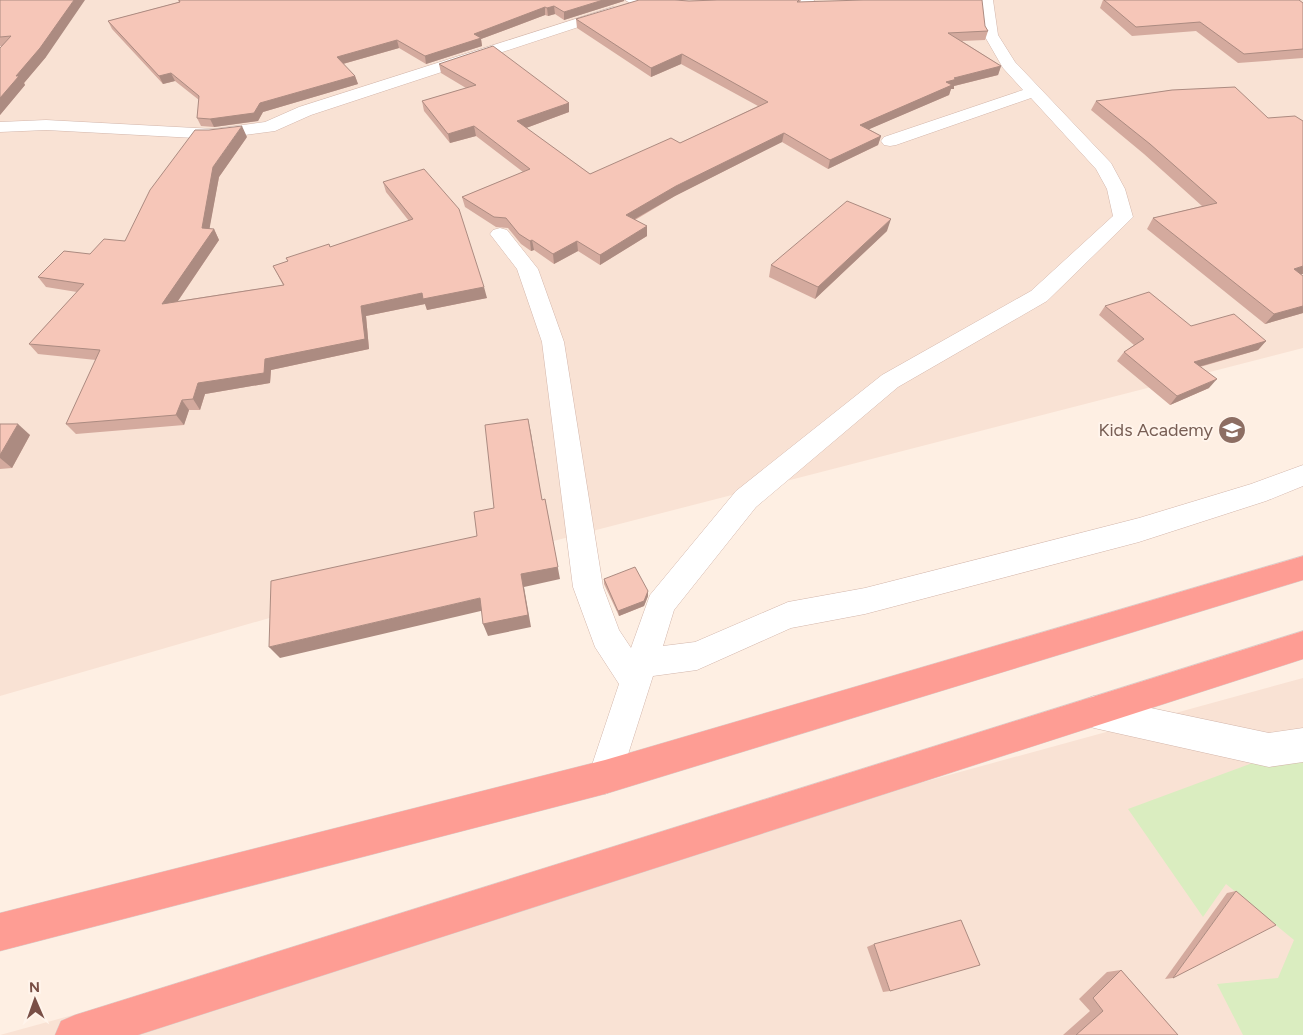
<svg xmlns="http://www.w3.org/2000/svg" width="1303" height="1035" font-family="Figtree,sans-serif">
<rect width="100%" height="100%" fill="#feefe3"/>
<g fill="#f9e2d4">
<polygon points="0,0 1303,0 1303,348 390,583 0,696"/>
<polygon points="1303,678 1303,1035 0,1035"/>
</g>
<polygon fill="#daedc0" points="1303,754 1303,1035 1243,1035 1217,984 1278,978 1294,940 1226,884 1203,917 1128,809 1266,758"/>
<g fill="none" stroke-linecap="round" stroke-linejoin="round">
<g stroke="#d3b6ab" stroke-width="1">
<g id="minor">
<polygon points="625,0 679,0 681,3 679,6 674,7 632,4"/>
<polygon points="758,0 815,0 808,4 764,6 759,5 757,2"/>
<polygon points="971,0 993,0 998,35 1015,62 1111,163 1125,189 1133,217 1047,301 898,387 756,507 674,610 663,646 695,642 788,602 865,588 1139,518 1251,484 1303,465 1303,486 1266,501 1139,542 865,614 791,628 697,670 653,676 617,789 605,794 593,789 588,777 619,684 595,647 573,587 542,342 517,269 490,234 493,230 500,228 507,230 538,269 564,342 603,587 619,630 631,648 650,595 736,491 882,375 1031,291 1113,216 1107,189 1096,169 1031,98 896,145 890,146 884,145 881,141 884,137 1023,90 1003,68 984,35 980,4 973,3"/>
<polygon points="613,7 618,8 620,11 618,14 311,115 275,131 214,139 46,130 0,132 0,122 46,120 214,129 265,122 299,107"/>
<polygon points="1094,696 1269,733 1303,728 1303,762 1269,767 1094,728 1082,723 1078,712 1082,701"/>
</g>
</g>
<g stroke="#d9cecb" stroke-width="1">
<g id="motorway">
<polygon points="1303,556 1303,580 605,794 0,951 0,913 605,760"/>
<polygon points="1303,631 1303,659 138,1035 55,1035 61,1021 75,1015"/>
</g>
</g>
<use href="#minor" fill="#fff" fill-rule="evenodd"/>
<use href="#motorway" fill="#fe9d94" fill-rule="evenodd"/>
</g>
<g fill="#d4aa9e">
<polygon points="0,0 46,57 24,83 25,85 0,115 1,46 0,46"/>
<polygon points="178,0 624,0 624,1 564,20 555,14 548,16 545,15 481,39 482,46 426,64 399,48 343,64 355,76 358,84 263,112 258,121 214,127 201,126 197,118 199,100 175,81 163,84 112,29 108,21 179,2"/>
<polygon points="717,0 801,0 800,2 985,26 988,31 985,40 962,41 1001,66 998,75 954,86 954,89 951,89 949,95 869,129 881,136 878,145 828,169 782,142 675,196 635,220 647,226 647,236 600,265 578,251 554,264 534,250 531,251 521,244 508,228 496,227 465,207 462,197 523,172 476,136 450,143 424,111 422,101 466,88 441,73 439,64 569,103 569,112 526,128 590,174 680,143 758,106 681,64 651,77 577,28 576,19 689,1"/>
<polygon points="1103,0 1299,0 1303,3 1303,58 1238,63 1196,31 1132,36 1100,8"/>
<polygon points="1172,90 1301,274 1303,313 1265,324 1147,229 1153,218 1202,206 1144,154 1091,110 1096,101"/>
<polygon points="247,137 219,177 209,229 214,229 219,240 178,301 283,285 273,266 288,261 286,258 330,247 409,221 386,192 383,182 487,298 427,310 425,304 366,316 369,349 271,370 270,383 205,394 200,410 189,410 184,425 76,434 66,424 96,360 38,354 29,344 77,292 46,287 38,277 90,254 125,241"/>
<polygon points="887,231 815,299 769,277 771,265"/>
<polygon points="1105,306 1191,326 1266,341 1258,350 1200,367 1209,388 1170,405 1117,361 1124,352 1134,345 1099,315"/>
<polygon points="0,424 30,435 12,468 0,469"/>
<polygon points="604,579 648,591 648,596 644,606 619,616 604,584"/>
<polygon points="1236,891 1173,978 1165,979 1227,893"/>
<polygon points="874,944 890,991 883,992 867,947"/>
<polygon points="1121,970 1178,1035 1063,1035 1090,1011 1079,999 1107,972"/>
</g>
<g fill="#ac8b81">
<polygon points="74,0 85,0 46,57 24,83 25,85 0,115 0,98 16,76"/>
<polygon points="603,0 624,0 624,1 564,20 564,12"/>
<polygon points="554,6 555,14 548,16 547,8"/>
<polygon points="545,7 545,15 481,39 482,46 426,64 425,56 474,34"/>
<polygon points="397,40 399,48 339,65 337,57"/>
<polygon points="682,54 681,64 651,77 651,68"/>
<polygon points="1001,66 998,75 954,86 954,89 951,89 949,95 858,134 860,125 954,78"/>
<polygon points="171,73 175,81 163,84 159,76"/>
<polygon points="355,76 358,84 263,112 258,121 214,127 210,119 260,103"/>
<polygon points="569,103 569,112 518,131 517,121"/>
<polygon points="242,126 247,137 219,177 208,237 214,229 219,240 169,314 162,304 213,167"/>
<polygon points="474,126 476,136 450,143 448,134"/>
<polygon points="784,133 782,142 675,196 626,224 626,215 676,186"/>
<polygon points="881,136 878,145 828,169 830,160"/>
<polygon points="891,219 887,231 815,299 818,287"/>
<polygon points="647,226 647,236 600,265 600,255"/>
<polygon points="532,240 534,250 531,251 530,241"/>
<polygon points="577,241 578,251 554,264 553,254"/>
<polygon points="1303,266 1303,274 1285,279 1294,269"/>
<polygon points="484,287 487,298 427,310 425,304 366,316 369,349 271,370 270,383 205,394 200,410 193,399 198,383 265,359 361,306 422,293"/>
<polygon points="1303,306 1303,313 1265,324 1274,314"/>
<polygon points="1266,341 1258,350 1187,370 1194,362"/>
<polygon points="1217,379 1209,388 1170,405 1177,396"/>
<polygon points="182,400 189,410 184,425 176,415"/>
<polygon points="528,419 531,433 544,513 542,500"/>
<polygon points="18,424 30,435 12,468 0,458 0,455"/>
<polygon points="545,499 560,579 524,587 531,627 488,636 483,624 521,574"/>
<polygon points="648,591 648,596 644,606 619,616 618,611"/>
<polygon points="480,598 485,610 280,658 269,647"/>
</g>
<g fill="#f6c6b8" stroke="#ac8b81">
<polygon points="0,0 74,0 40,48 16,76 19,76 0,98 0,48 11,36 0,37"/>
<polygon points="179,0 603,0 564,12 554,6 547,8 545,7 474,34 481,38 425,56 397,40 337,57 355,76 260,103 254,113 210,119 197,118 199,96 171,73 159,76 108,21 180,2"/>
<polygon points="639,0 675,0 689,1 717,0 799,0 797,2 863,0 982,0 985,26 988,31 948,33 1001,66 954,78 957,79 946,82 952,85 860,125 881,136 830,160 784,133 676,186 626,215 647,226 600,255 577,241 553,254 532,240 530,241 519,234 506,218 494,217 462,197 530,169 474,126 448,134 422,101 476,85 439,64 493,46 569,103 517,121 590,174 671,138 680,143 768,102 682,54 651,68 576,19"/>
<polygon points="1104,0 1299,0 1303,3 1303,49 1244,54 1200,22 1136,27"/>
<polygon points="1235,87 1268,118 1295,116 1303,121 1303,266 1294,269 1303,276 1303,306 1274,314 1153,218 1217,203 1150,144 1096,101 1172,90"/>
<polygon points="242,126 213,167 202,228 214,229 162,304 284,285 273,266 288,261 286,258 329,244 330,247 413,219 383,182 424,169 459,209 484,287 423,299 422,293 361,306 365,339 265,359 264,373 198,383 193,399 182,400 176,415 66,424 100,350 29,344 84,284 38,277 64,251 90,254 104,239 125,241 150,190 195,130 209,130"/>
<polygon points="847,201 891,219 818,287 771,265"/>
<polygon points="1149,292 1191,326 1234,314 1266,341 1194,362 1217,379 1177,396 1124,352 1144,339 1105,306"/>
<polygon points="528,419 542,500 545,499 558,567 521,574 528,615 483,624 480,598 269,647 271,581 477,536 474,512 494,508 485,425"/>
<polygon points="0,424 18,424 0,455"/>
<polygon points="635,567 648,591 644,601 618,611 604,579"/>
<polygon points="1236,891 1276,925 1173,978"/>
<polygon points="961,920 980,965 890,991 874,944"/>
<polygon points="1121,970 1178,1035 1076,1035 1103,1011 1093,998"/>
</g>
<defs>
<g id="school-disc" transform="scale(1.4375)"><circle r="9.5" fill="#8d6e63" stroke="#fff4eb"/><path d="M0-5L7-2L0 1L-7-2ZM-4 1L0 2.5L4 1V4Q0 6-4 4Z" fill="#fff"/></g>
</defs>
<g fill-rule="evenodd">
<use href="#school-disc" x="1232" y="430"/>
</g>
<g text-anchor="middle" stroke-width="4" stroke-linejoin="round" paint-order="stroke">
<g font-size="18" fill="#785e54" stroke="#fff4eb" text-anchor="end">
<text x="1213" y="436">Kids Academy</text>
</g>
</g>
<g transform="translate(35 1000) rotate(358)" stroke="#fff4eb" stroke-width="4" paint-order="stroke">
<path d="M0-4L9 19L0 12L-9 19Z" fill="#794f46"/>
<text y="-8" font-size="14" font-weight="bold" text-anchor="middle" fill="#794f46">N</text>
</g>
</svg>
